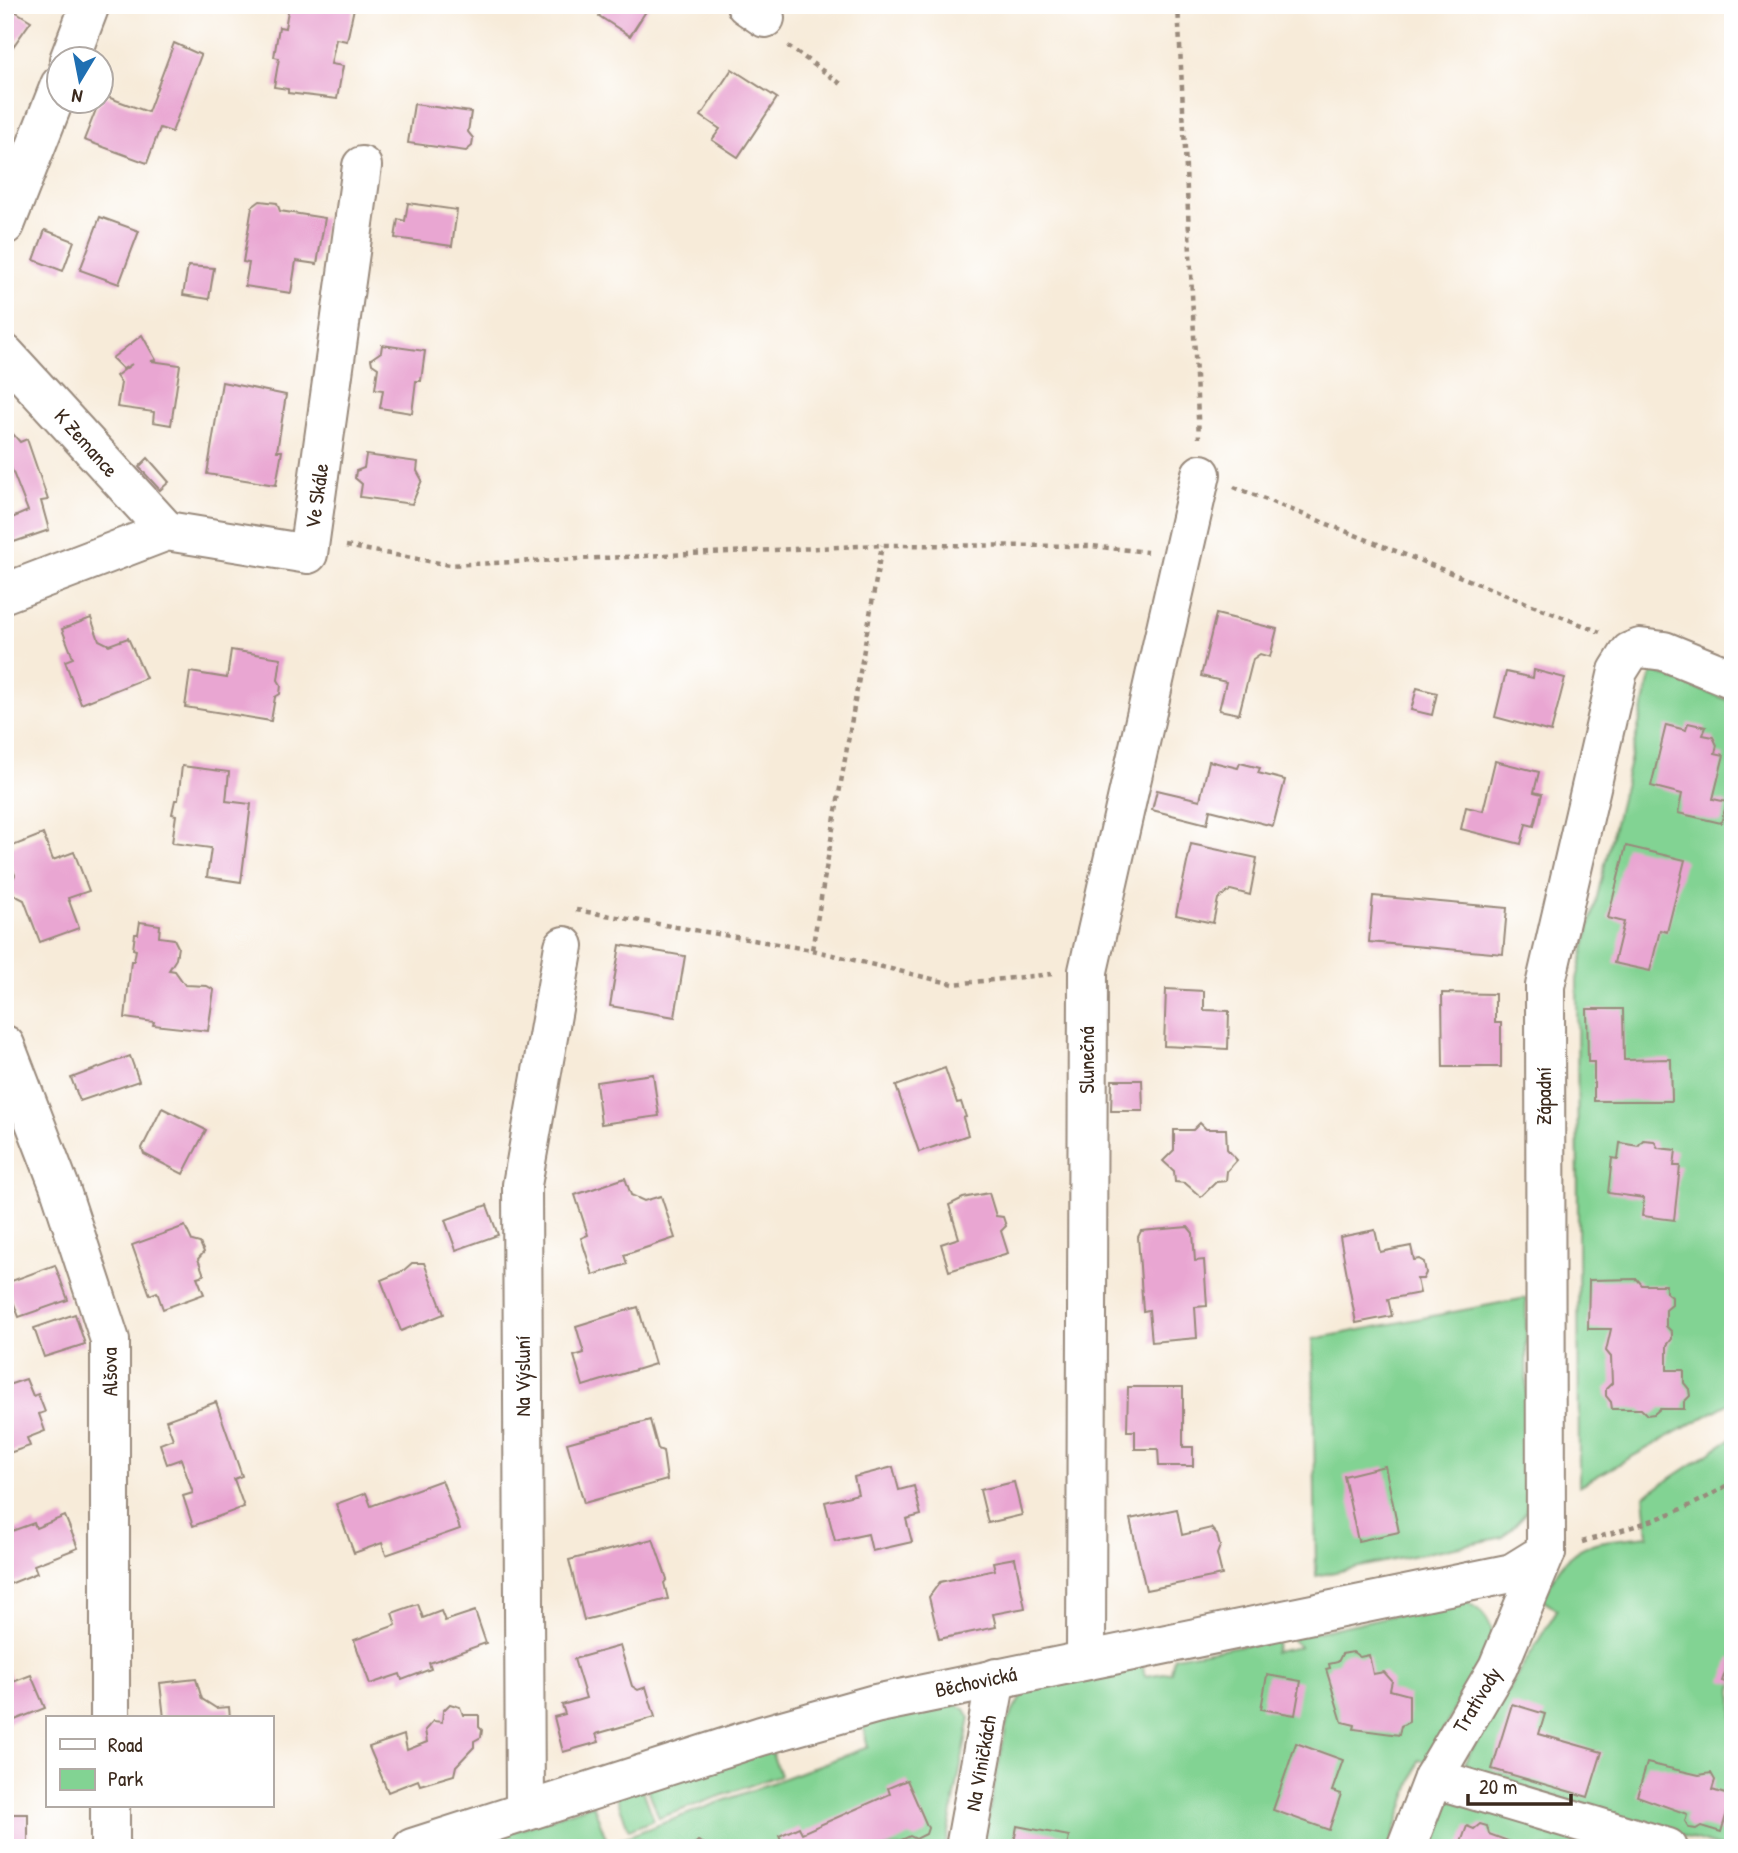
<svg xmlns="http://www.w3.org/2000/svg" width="1738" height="1853" font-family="'Patrick Hand',sans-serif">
<rect width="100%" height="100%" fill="#fff"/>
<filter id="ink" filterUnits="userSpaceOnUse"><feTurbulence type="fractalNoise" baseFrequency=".0143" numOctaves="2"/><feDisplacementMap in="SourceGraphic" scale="14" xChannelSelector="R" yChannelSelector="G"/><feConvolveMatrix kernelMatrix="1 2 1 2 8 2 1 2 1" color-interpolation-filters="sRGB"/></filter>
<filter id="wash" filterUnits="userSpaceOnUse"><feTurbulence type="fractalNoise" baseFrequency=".00686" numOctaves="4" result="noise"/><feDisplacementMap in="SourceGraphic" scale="28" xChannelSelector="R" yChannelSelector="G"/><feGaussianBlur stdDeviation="1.57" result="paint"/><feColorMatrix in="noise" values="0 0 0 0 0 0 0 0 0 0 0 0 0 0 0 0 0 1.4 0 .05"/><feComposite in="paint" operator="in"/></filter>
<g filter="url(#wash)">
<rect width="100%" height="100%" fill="#f7ebd9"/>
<g fill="#82d393" stroke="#5e7e58" stroke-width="2">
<polygon points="1652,671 1733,702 1733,1401 1579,1486 1577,979"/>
<polygon points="1526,1298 1527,1512 1503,1537 1316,1576 1313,1339"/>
<path d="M1733,1437V1848H1722L1467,1771L1465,1761L1557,1610L1542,1600C1571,1539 1585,1543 1648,1536L1644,1496Z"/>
<path d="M1463,1600C1478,1606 1490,1618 1493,1635L1427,1762L1419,1760L1389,1848H982L1007,1722L1021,1697L1033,1688L1142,1664L1145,1676L1171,1672L1174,1657L1273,1640L1277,1644L1274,1652L1300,1647L1290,1638Z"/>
<polygon points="956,1704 965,1709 970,1718 945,1848 596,1848 868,1747 862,1722"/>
<polygon points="770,1748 780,1775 659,1818 647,1786"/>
<polygon points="642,1787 654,1820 629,1830 616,1796"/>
<polygon points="1449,1799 1613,1848 1432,1848"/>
<polygon points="593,1804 606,1838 581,1848 503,1848 498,1836"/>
</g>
<g id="blocks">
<g fill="#e9a6d2">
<polygon points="5,5 31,21 5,58"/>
<polygon points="289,5 354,8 347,41 336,39 331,64 343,66 337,99 288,93 288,89 274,87 279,58 274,57 279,27 285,28"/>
<polygon points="605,5 650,5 630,36 599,16"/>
<polygon points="174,43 201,55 172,132 160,128 147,163 84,140 99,102 102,102 102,95 148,112"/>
<polygon points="732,69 777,98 738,157 712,140 720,129 701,116"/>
<polygon points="414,104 471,112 468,132 473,138 472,146 466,151 408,143"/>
<polygon points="260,201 277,203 280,211 325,218 317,264 296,261 291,293 245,286 249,263 243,262 252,207"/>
<polygon points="408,203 457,210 452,246 395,238 398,219 405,221"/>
<polygon points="100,217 139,231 119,284 80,270"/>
<polygon points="45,230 74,241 63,271 34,260"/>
<polygon points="188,266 214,268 209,299 183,295"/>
<polygon points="142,335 156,360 151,361 180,365 171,425 153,422 154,412 117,407 121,383 116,376 132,364 123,369 112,358"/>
<polygon points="382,345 425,351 421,381 416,381 412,413 380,408 383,390 375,389 378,368 372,364 371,359 381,352"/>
<polygon points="222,382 286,395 277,451 282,451 276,485 207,474"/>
<polygon points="5,425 20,442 27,439 48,500 41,501 49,530 5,545 5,521 28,511 5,452"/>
<polygon points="366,455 418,462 417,471 422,480 412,504 360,497 362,484 355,478 356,471 364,468"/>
<polygon points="148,458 169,482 160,490 139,467"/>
<polygon points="1216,614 1277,629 1270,657 1260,654 1253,659 1239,714 1219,710 1226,682 1201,676"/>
<polygon points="91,618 99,640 109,645 128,638 146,678 81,704 65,661 73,658 62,629"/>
<polygon points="231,650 281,658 278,680 281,685 280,694 275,697 271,721 185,707 190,672 227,678"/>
<polygon points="1534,670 1565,678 1551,732 1495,717 1506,672 1533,678"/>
<polygon points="1417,688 1437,693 1432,715 1411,710"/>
<polygon points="5,702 11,716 5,719"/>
<polygon points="1688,723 1706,727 1703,735 1713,737 1717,745 1715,753 1724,755 1713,799 1727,802 1721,823 1678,813 1682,794 1651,786 1666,725 1686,730"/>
<polygon points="1209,761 1238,768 1240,763 1260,768 1258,773 1285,780 1273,826 1210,810 1207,824 1152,810 1157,790 1200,800"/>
<polygon points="1495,761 1539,772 1534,792 1542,794 1534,826 1526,824 1521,844 1461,829 1466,807 1483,811"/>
<polygon points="182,766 229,772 226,801 251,804 241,882 207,877 211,848 172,843 176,815 172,814 175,800 178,800"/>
<polygon points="43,834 53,860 74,852 89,891 68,898 79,928 40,942 24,900 14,895 10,885 15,875 5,849"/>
<polygon points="1191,844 1257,858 1250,895 1231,890 1218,899 1213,923 1176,915"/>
<polygon points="1626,846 1685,860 1667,932 1660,930 1650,971 1614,963 1624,922 1608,918"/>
<polygon points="1373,896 1507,908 1503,954 1369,942"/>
<polygon points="140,922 160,925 159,937 174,939 178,947 176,959 169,970 175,971 185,985 207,986 214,990 208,1031 153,1025 154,1022 125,1018 131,961 134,961 136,950 133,949 135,934 138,934"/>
<polygon points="620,945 685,956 675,1017 610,1006"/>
<polygon points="1166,989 1204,991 1204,1010 1229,1011 1228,1049 1164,1046"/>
<polygon points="1442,993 1495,994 1495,1023 1501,1023 1501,1067 1443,1067"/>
<polygon points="1587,1009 1623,1009 1624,1060 1671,1059 1672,1101 1594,1101 1594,1062 1588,1062"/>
<polygon points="130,1056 139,1081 80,1101 71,1078"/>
<polygon points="945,1068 957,1103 961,1102 966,1117 963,1118 968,1135 919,1152 896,1086"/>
<polygon points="653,1074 659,1116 601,1124 596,1082"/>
<polygon points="1112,1080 1142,1080 1143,1111 1111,1111"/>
<polygon points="162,1108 206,1130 183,1174 144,1154 142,1148"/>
<polygon points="1200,1123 1206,1129 1226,1129 1227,1149 1237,1160 1227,1171 1226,1181 1216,1182 1201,1197 1185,1183 1175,1182 1174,1171 1163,1161 1174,1150 1174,1130 1193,1130"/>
<polygon points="1643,1140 1654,1141 1658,1148 1676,1150 1674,1166 1680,1166 1674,1220 1642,1216 1644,1198 1608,1193 1612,1158 1618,1159 1620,1143 1638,1146"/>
<polygon points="625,1178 631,1195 644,1201 661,1196 675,1238 624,1255 627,1264 593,1275 581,1238 588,1235 575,1195"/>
<polygon points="989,1193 996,1216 1003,1217 1006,1226 1001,1231 1008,1253 949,1271 941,1244 959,1238 949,1205 963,1198"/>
<polygon points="487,1205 498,1235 456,1250 445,1220"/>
<polygon points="185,1226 192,1241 200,1243 204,1252 198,1259 204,1275 197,1277 204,1294 163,1309 157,1292 150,1295 132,1245"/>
<polygon points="1188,1227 1193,1233 1195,1261 1204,1260 1207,1306 1195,1307 1197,1338 1152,1342 1149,1310 1143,1311 1138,1237 1141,1231"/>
<polygon points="1375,1230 1380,1252 1411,1246 1414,1260 1419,1259 1424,1262 1426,1273 1423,1279 1417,1279 1420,1293 1388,1299 1392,1316 1356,1323 1340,1237"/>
<polygon points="412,1263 424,1263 444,1314 401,1331 381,1280 403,1271"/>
<polygon points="55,1265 68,1300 19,1317 6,1283"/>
<polygon points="1637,1279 1642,1285 1666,1285 1666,1292 1672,1297 1672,1305 1666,1310 1666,1326 1672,1332 1672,1339 1667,1345 1667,1370 1684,1370 1684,1383 1689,1389 1690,1396 1684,1402 1684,1409 1660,1409 1654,1414 1647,1415 1641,1409 1612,1409 1611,1402 1606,1396 1606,1389 1612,1383 1611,1357 1606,1351 1611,1329 1588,1329 1589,1280"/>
<polygon points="638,1307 655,1364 583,1386 574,1356 584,1353 576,1326"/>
<polygon points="75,1314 85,1344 44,1357 34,1328"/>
<polygon points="26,1379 33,1396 38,1394 45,1412 39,1414 45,1431 27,1438 30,1446 9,1453 5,1446 5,1386"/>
<polygon points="1128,1387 1183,1387 1183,1447 1193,1447 1193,1466 1159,1466 1158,1449 1135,1449 1135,1431 1127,1431"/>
<polygon points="216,1402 242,1476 234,1479 244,1507 193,1526 183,1496 193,1493 181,1459 167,1464 160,1444 173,1439 166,1420"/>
<polygon points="650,1420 658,1449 663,1451 667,1480 584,1503 567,1443"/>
<polygon points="1385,1466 1399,1532 1358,1541 1344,1476"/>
<polygon points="893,1467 899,1490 914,1486 921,1515 906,1519 912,1542 872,1551 868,1534 835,1541 825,1502 858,1494 854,1477"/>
<polygon points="442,1480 460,1529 386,1555 382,1543 354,1553 336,1504 366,1493 371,1506"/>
<polygon points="1014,1482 1022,1515 988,1523 980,1490"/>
<polygon points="1177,1509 1182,1535 1211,1528 1217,1535 1220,1546 1217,1554 1222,1575 1146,1590 1130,1519"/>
<polygon points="5,1512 12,1531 34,1523 36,1528 65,1516 78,1548 34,1565 37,1573 5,1586"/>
<polygon points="653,1539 667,1579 664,1583 668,1599 584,1620 569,1560"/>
<polygon points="1015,1558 1025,1608 993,1614 996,1627 939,1639 929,1597 940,1582 995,1570 993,1562"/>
<polygon points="418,1604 423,1618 441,1611 445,1621 475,1611 486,1643 429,1663 431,1669 402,1680 400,1674 370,1684 354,1640 396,1625 392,1613"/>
<polygon points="620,1646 632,1686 638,1690 646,1687 655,1717 596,1734 599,1742 563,1752 554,1717 565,1714 562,1705 586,1698 574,1659"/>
<polygon points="1353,1652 1360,1657 1369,1655 1373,1674 1384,1672 1392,1681 1390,1690 1409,1695 1409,1722 1401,1726 1399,1735 1354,1729 1355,1725 1342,1722 1326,1669 1330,1668 1329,1664 1338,1662 1342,1654"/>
<polygon points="1730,1658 1733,1659 1733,1684 1722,1681"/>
<polygon points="5,1665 13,1682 31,1675 45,1708 5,1724"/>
<polygon points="1267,1675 1301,1681 1295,1715 1261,1709"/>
<polygon points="196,1679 202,1699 216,1708 229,1707 230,1718 164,1718 160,1683"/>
<polygon points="450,1704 460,1707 463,1715 479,1715 479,1727 482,1730 481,1737 474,1741 474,1747 456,1766 454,1775 420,1785 418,1780 388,1792 369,1747 404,1735 407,1750 427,1742 425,1730 433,1721 442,1722 443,1711"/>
<polygon points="1512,1704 1545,1714 1539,1734 1602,1752 1588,1797 1492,1769"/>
<polygon points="1296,1743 1343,1760 1332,1791 1341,1794 1329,1830 1273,1810"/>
<polygon points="1647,1763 1699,1775 1711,1773 1715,1780 1712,1790 1732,1796 1721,1832 1701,1826 1696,1829 1689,1828 1685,1821 1687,1814 1637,1796"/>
<polygon points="907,1780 928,1828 926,1834 916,1839 910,1836 884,1848 784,1848 779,1836 799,1827 802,1833 890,1794 888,1788"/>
<rect x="5" y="1814" width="23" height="34"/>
<polygon points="1480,1824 1487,1826 1489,1834 1511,1842 1509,1848 1459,1848 1467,1826 1474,1829"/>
<polygon points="1017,1826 1069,1836 1067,1848 1013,1848"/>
<polygon points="698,1841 713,1848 690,1848"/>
</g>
</g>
</g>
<g filter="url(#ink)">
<use href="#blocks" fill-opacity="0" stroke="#998a7c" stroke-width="2"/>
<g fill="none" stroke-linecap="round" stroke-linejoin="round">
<g stroke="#998a7c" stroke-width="42">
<g id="minor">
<polyline points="746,5 765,18"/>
<polyline points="69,60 90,5"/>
<polyline points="5,225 60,85"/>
<polyline points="5,354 167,531"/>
<polyline points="5,593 167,531 308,554 362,166"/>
<polyline points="5,1045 59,1185 110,1340 110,1718"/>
<polyline points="1086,1658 1088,971 1201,474"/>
<polyline points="1433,1778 1668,1848"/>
<polyline points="525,1810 522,1185 564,946"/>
<polyline points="110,1848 110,1806"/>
<polyline points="412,1848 761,1736 875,1704 1512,1573 1546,1552"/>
<polyline points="965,1848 996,1678"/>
<polyline points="1406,1848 1433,1778 1498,1667 1546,1552 1545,986 1618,671 1630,652 1640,648 1664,651 1733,679"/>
</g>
</g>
<g stroke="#998a7c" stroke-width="4.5" stroke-dasharray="5 5" stroke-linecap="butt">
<polyline points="1178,5 1199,438"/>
<polyline points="788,46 844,86"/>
<polyline points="1234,487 1600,632"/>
<polyline points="346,546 450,565 882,545 1091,546 1147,552"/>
<polyline points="576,910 812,950 882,545"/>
<polyline points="812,950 953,984 1052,974"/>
<path d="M1582,1542C1632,1527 1690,1512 1733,1481"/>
</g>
<use href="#minor" stroke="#fff" stroke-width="38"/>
</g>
</g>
<g text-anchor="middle" stroke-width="5" stroke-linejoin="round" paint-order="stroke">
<g font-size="21" fill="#3b2a1e" stroke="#fff">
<text transform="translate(86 443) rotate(48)" y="7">K Zemance</text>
<text transform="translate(317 496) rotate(-82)" y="7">Ve Skále</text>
<text transform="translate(1087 1060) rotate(-90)" y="7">Slunečná</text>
<text transform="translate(1544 1096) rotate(-90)" y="7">Západní</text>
<text transform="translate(110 1372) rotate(-91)" y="7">Alšova</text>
<text transform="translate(523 1376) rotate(-90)" y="7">Na Výsluní</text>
<text transform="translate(976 1682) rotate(-12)" y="7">Běchovická</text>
<text transform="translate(1477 1700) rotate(-59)" y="7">Trativody</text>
<text transform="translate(981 1763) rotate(-80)" y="7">Na Viničkách</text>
</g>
</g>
<rect width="1738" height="1853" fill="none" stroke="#fff" stroke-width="28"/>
<rect x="46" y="1716" width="228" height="91" fill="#ffffff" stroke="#b1aaa5" stroke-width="2"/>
<rect x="60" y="1739" width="35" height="10" fill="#ffffff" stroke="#b1aaa5" stroke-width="2"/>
<text x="108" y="1752" font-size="21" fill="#3b2a1e">Road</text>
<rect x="60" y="1769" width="35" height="21" fill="#82d393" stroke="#b1aaa5" stroke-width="2"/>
<text x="108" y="1786" font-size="21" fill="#3b2a1e">Park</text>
<g transform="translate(80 80) rotate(190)"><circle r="33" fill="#ffffff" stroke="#b1aaa5" stroke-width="2"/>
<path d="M0-5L12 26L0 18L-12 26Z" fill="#1f6fb2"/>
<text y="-10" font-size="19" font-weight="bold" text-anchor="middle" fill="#3b2a1e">N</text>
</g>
<path d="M1468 1794v10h103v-10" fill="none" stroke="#3b2a1e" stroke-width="3.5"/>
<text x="1479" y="1794" font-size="21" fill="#3b2a1e" stroke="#ffffff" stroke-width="5" paint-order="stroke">20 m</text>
</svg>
